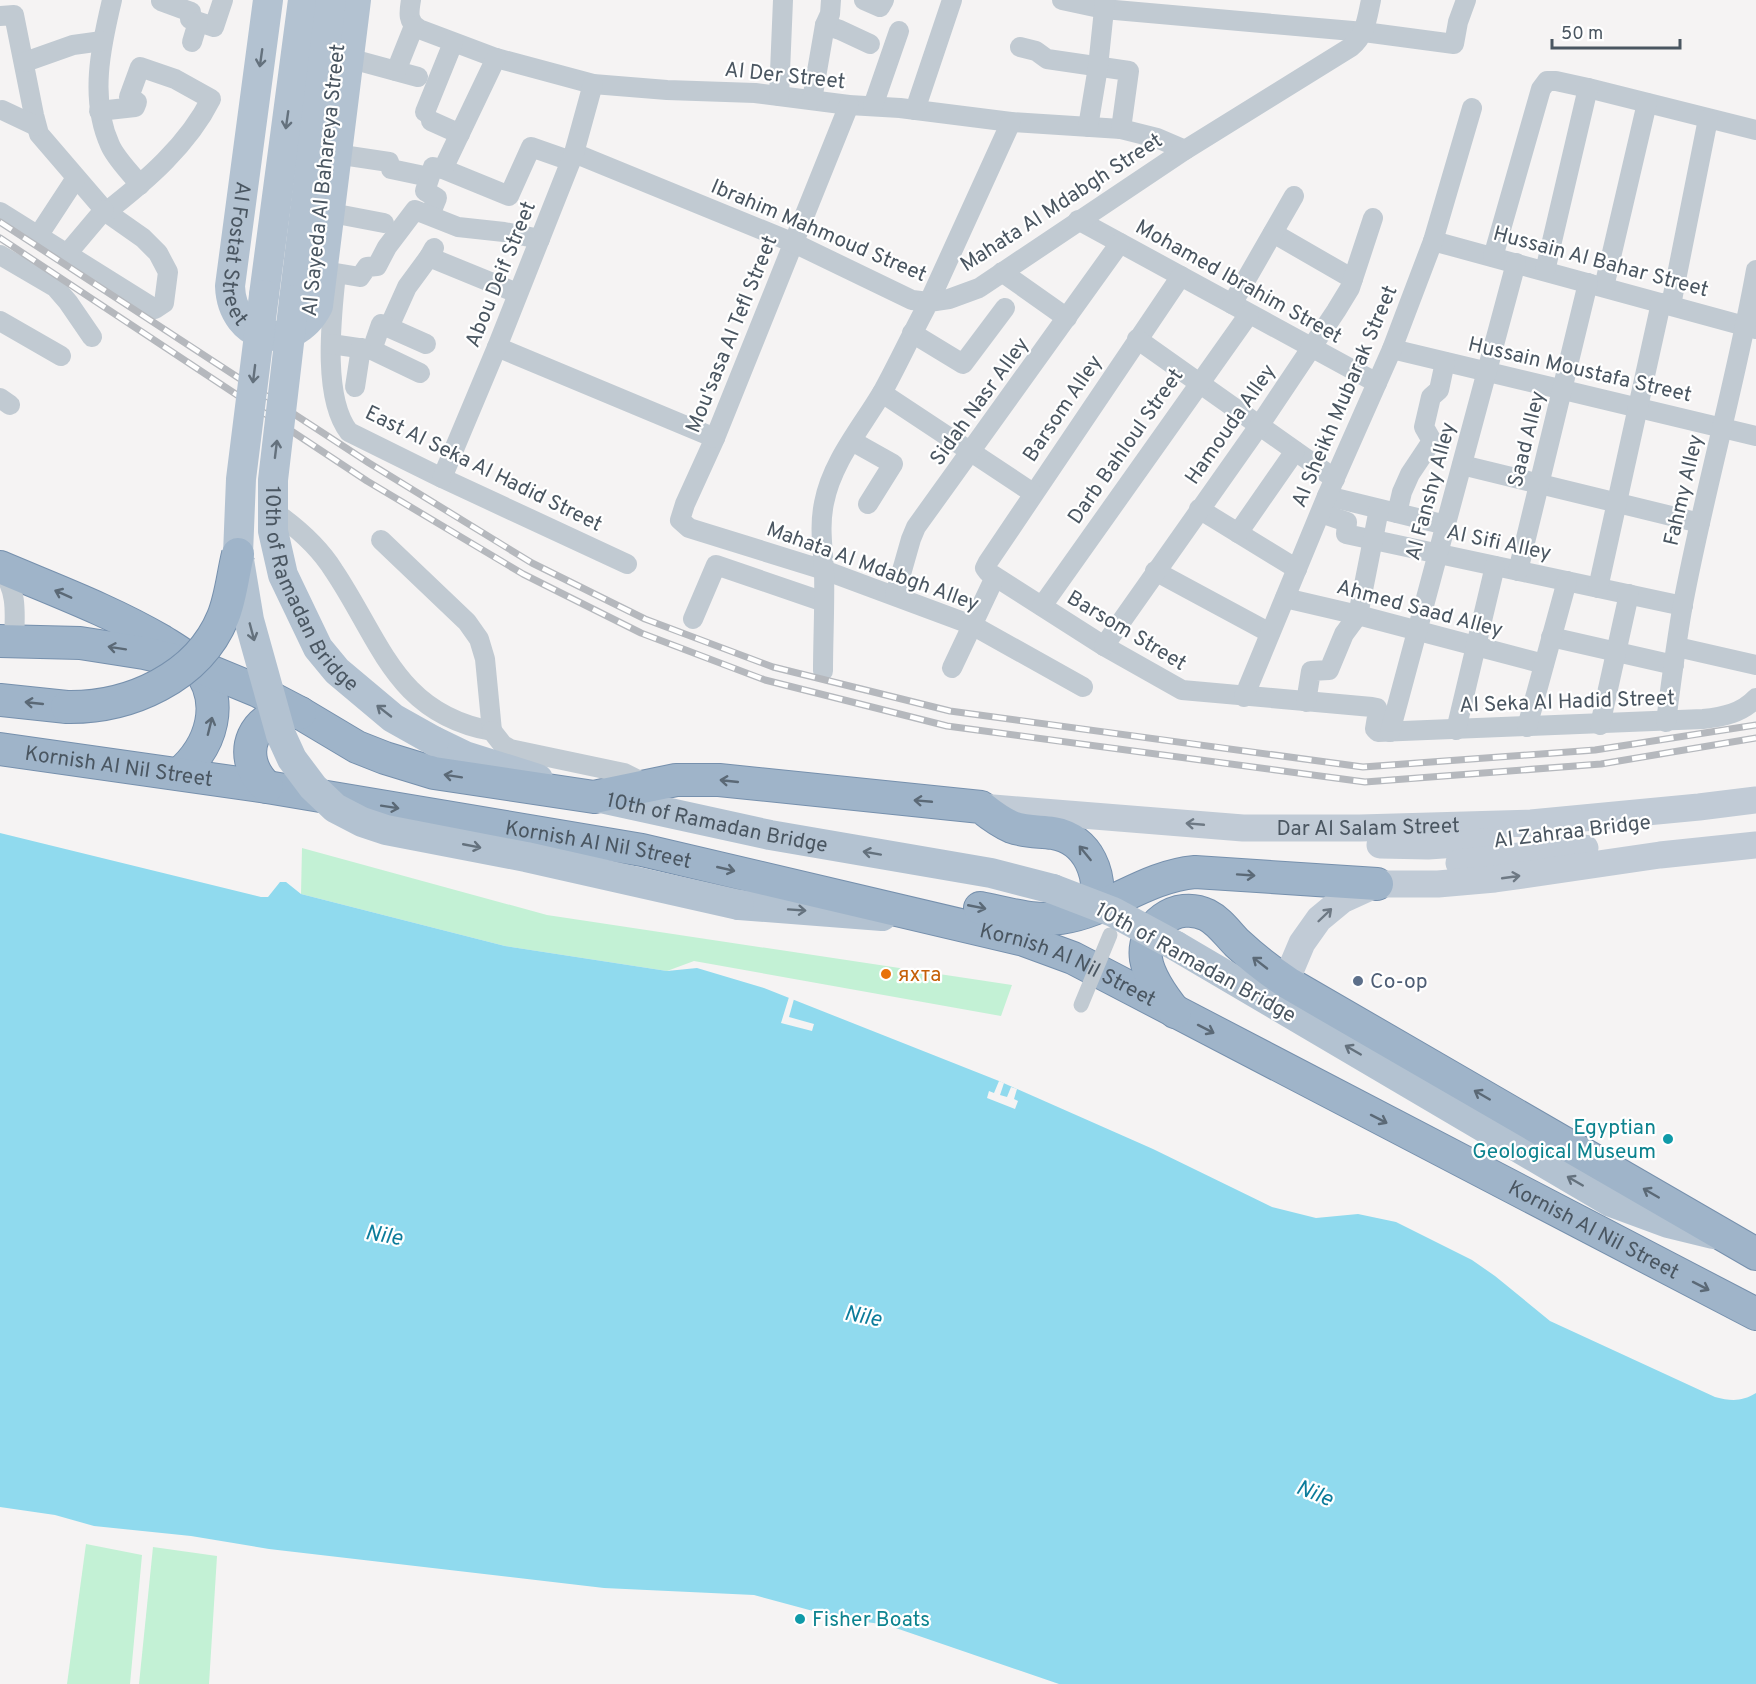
<svg xmlns="http://www.w3.org/2000/svg" width="1756" height="1684" font-family="Overpass,sans-serif">
<rect width="100%" height="100%" fill="#f5f3f3"/>
<g fill="#c3f1d5">
<polygon points="302,848 547,915 1012,985 1001,1016 694,961 667,971 505,946 301,894"/>
<polygon points="86,1544 142,1555 130,1684 67,1684"/>
<polygon points="153,1547 217,1556 209,1684 139,1684"/>
</g>
<path fill="#90daee" d="M0,833L261,897H268L280,882H286L301,894L505,946L667,971L697,968L764,988L999,1081L1153,1149L1272,1207L1316,1218L1358,1214L1396,1222L1472,1260L1495,1276L1550,1321L1715,1397C1731,1401 1741,1402 1756,1393V1684H1059L887,1625L839,1618L754,1595L604,1588L269,1549L191,1536L94,1526L55,1515L0,1507Z"/>
<g fill="#f5f3f3">
<polygon points="789,997 794,999 789,1017 814,1024 812,1031 781,1023"/>
<polygon points="999,1081 1004,1083 1000,1095 1007,1097 1011,1087 1017,1089 1014,1099 1018,1101 1015,1109 987,1098 989,1091 994,1093"/>
</g>
<g fill="none" stroke-linecap="round" stroke-linejoin="round">
<g stroke="#7690ad" stroke-width="34">
<g id="trunk">
<path d="M0,567C54,590 111,611 162,641C173,648 187,656 196,665C226,701 212,746 179,774"/>
<path d="M0,641L80,643L144,653L195,665L258,691L300,713L357,747L385,758L434,773L594,797L676,780H719L981,807C991,815 1000,822 1012,827C1026,832 1039,831 1053,833C1089,839 1103,876 1095,908"/>
<polyline points="0,700 67,707"/>
<path id="s4" d="M0,749L267,787L642,850L1024,940L1073,958L1756,1314"/>
<path d="M267,787C233,756 254,708 300,713"/>
<path d="M980,908C1006,913 1034,922 1061,918C1109,911 1143,877 1195,872L1377,884"/>
<path d="M1175,1012C1163,997 1149,978 1146,959C1141,926 1177,900 1207,915C1219,921 1228,934 1237,943C1253,958 1270,971 1288,983L1756,1254"/>
</g>
</g>
<g stroke="#c1cad2" stroke-width="20">
<path d="M112,0C101,46 89,99 110,145C116,159 131,173 140,185"/>
<path d="M411,0C409,12 407,22 419,29L496,58L593,84L667,90L755,93L849,105L900,108L1011,122L1121,129L1157,138L1185,150"/>
<polyline points="864,0 880,7 884,0"/>
<polyline points="1062,0 1104,9 1364,32 1454,44 1458,22 1466,0"/>
<polyline points="161,1 191,12 190,19 214,27 223,0"/>
<polyline points="0,16 14,15 34,115 39,134 106,212 143,238 158,253 168,272 164,303 155,309 0,212"/>
<polyline points="825,25 840,30 870,44"/>
<polyline points="192,42 198,22"/>
<polyline points="1020,47 1036,51 1047,59 1129,71 1121,129"/>
<polyline points="359,61 418,77"/>
<polyline points="25,62 73,45 102,41"/>
<polyline points="396,71 414,26"/>
<polyline points="779,96 783,0"/>
<polyline points="812,100 825,25 830,14 831,0"/>
<polyline points="849,105 715,438 685,504 680,520 689,528 824,570 972,625 1083,687"/>
<polyline points="873,106 899,31"/>
<polyline points="2,110 36,126"/>
<polyline points="915,110 952,0"/>
<path d="M99,111L135,107L137,102L129,97L140,67L175,79L211,99C188,145 146,181 106,212"/>
<polyline points="425,112 453,43"/>
<polyline points="431,121 460,134"/>
<polyline points="1088,127 1098,67 1105,0"/>
<polyline points="574,153 794,243 912,300 929,302 1011,122"/>
<polyline points="349,156 389,162 391,169 429,177"/>
<polyline points="443,169 509,196 531,147 571,161"/>
<polyline points="342,215 384,223"/>
<polyline points="430,215 437,198 425,191 433,167 443,169 496,58"/>
<polyline points="1078,220 1377,383"/>
<polyline points="1273,233 1353,279"/>
<polyline points="38,236 76,178"/>
<polyline points="1433,241 1756,329"/>
<polyline points="0,255 55,287 68,302 92,337"/>
<polyline points="66,255 104,210"/>
<polyline points="429,257 517,293"/>
<polyline points="1493,257 1541,89 1547,81 1556,81 1588,88 1756,130"/>
<polyline points="1545,271 1588,88"/>
<polyline points="1002,272 1067,318"/>
<polyline points="336,273 360,277 367,267 377,266 387,247 415,210 458,227 504,232 540,239"/>
<path d="M1181,276L988,562L985,568L988,572L1104,646L1182,690L1372,707L1377,708L1378,711L1375,729L1378,732L1703,719C1723,717 1742,713 1756,698"/>
<path d="M335,283C331,323 323,399 349,432L442,478L627,564"/>
<polyline points="1604,287 1647,103"/>
<polyline points="1232,304 1294,196"/>
<polyline points="1671,305 1708,119"/>
<polyline points="0,321 61,356"/>
<polyline points="389,327 407,287 429,257 434,248"/>
<polyline points="912,333 963,364 1005,308"/>
<polyline points="1137,339 1335,479"/>
<polyline points="331,344 372,350 420,373"/>
<polyline points="497,347 715,438"/>
<polyline points="1392,349 1756,436"/>
<polyline points="372,350 381,324 426,344"/>
<polyline points="355,387 361,348"/>
<polyline points="882,393 1033,493"/>
<polyline points="0,398 10,405"/>
<polyline points="852,441 893,464 868,504"/>
<polyline points="1462,465 1700,523"/>
<polyline points="442,478 497,347 574,153 593,84"/>
<polyline points="1327,496 1446,525"/>
<polyline points="1199,509 1297,569"/>
<polyline points="1321,513 1347,522 1346,534 1683,606"/>
<polyline points="1397,513 1402,492 1410,474 1432,441 1424,427 1431,397 1439,390 1445,362"/>
<path d="M283,518C303,533 321,550 334,571C381,641 396,714 492,731"/>
<polyline points="1238,533 1295,451"/>
<polyline points="381,540 467,622 479,639 485,659 492,731"/>
<path d="M0,569C18,589 15,615 14,640"/>
<polyline points="1155,571 1270,633"/>
<polyline points="1518,571 1588,283"/>
<polyline points="1598,588 1661,303"/>
<polyline points="895,595 911,539 916,527 1120,243"/>
<polyline points="1285,598 1358,615 1544,664"/>
<polyline points="1042,606 1249,314"/>
<polyline points="693,619 716,565 824,602"/>
<polyline points="1551,637 1674,665"/>
<polyline points="1104,646 1259,426 1336,311 1350,288 1373,218"/>
<polyline points="1677,647 1756,665"/>
<polyline points="952,668 995,577"/>
<path d="M823,671C823,638 825,604 824,571C823,548 819,527 824,503C832,461 862,427 883,391C899,362 913,331 929,302L949,299L979,288L1185,150L1351,47C1366,34 1367,18 1371,0"/>
<polyline points="1244,697 1327,496 1392,349 1433,241 1472,108"/>
<polyline points="1306,702 1311,671 1329,670 1344,634 1358,615 1379,509"/>
<path d="M1666,722C1671,683 1676,643 1683,604C1704,492 1736,382 1756,270"/>
<polyline points="1600,725 1629,594"/>
<polyline points="1527,727 1567,581"/>
<polyline points="1456,730 1495,566"/>
<polyline points="492,731 503,745 510,749 624,773 648,785"/>
<polyline points="1390,732 1516,263"/>
</g>
<g stroke="#c1cbd6" stroke-width="27">
<path id="s1" d="M981,807L1243,828H1360L1531,823L1699,807L1756,800"/>
<polyline points="1380,845 1428,846 1486,842"/>
<polyline points="1459,863 1585,848"/>
<polyline points="1288,983 1291,969 1302,943 1319,919 1342,900 1377,884 1438,884 1495,879 1660,855 1756,845"/>
</g>
<g stroke="#b3c2d1" stroke-width="30">
<path id="s2" d="M268,0L230,286C232,341 293,355 318,306L356,0"/>
<polyline points="264,295 303,0"/>
<polyline points="294,300 331,0"/>
<polyline points="434,741 465,756 538,779"/>
<path id="s3" d="M592,796L770,835L991,873L1053,889"/>
<polyline points="739,905 882,916"/>
<polyline points="1176,946 1611,1202 1668,1223 1713,1234"/>
</g>
<use href="#trunk" stroke="#9fb4c9" stroke-width="32"/>
<g stroke="#b5b8bd" stroke-width="7">
<g id="rail">
<polyline points="0,222 369,463 532,563 645,619 773,667 950,711 1363,767 1595,750 1756,725"/>
<polyline points="0,238 367,481 523,574 641,633 765,680 947,726 1365,782 1601,764 1756,738"/>
</g>
</g>
<use href="#rail" stroke="#fff" stroke-width="4.5" stroke-dasharray="14" stroke-linecap="butt"/>
<g stroke="#7690ad" stroke-width="34" stroke-linecap="butt">
<path id="trunk-bridge" d="M67,707C129,708 198,678 223,617C231,598 233,574 238,554"/>
</g>
<polyline stroke="#c1cad2" stroke-width="15" points="1081,1005 1110,935"/>
<g stroke="#b3c2d1" stroke-width="30">
<polyline points="264,295 241,479 238,554 249,620 281,735 292,759 313,787 335,808 362,822 386,830 526,857 739,905"/>
<path id="s5" d="M294,300L273,480V531L283,575L318,648L337,671L393,718L434,741"/>
<polyline points="1053,889 1113,912 1176,946"/>
</g>
<use href="#trunk-bridge" stroke="#9fb4c9" stroke-width="32"/>
</g>
<defs><path id="oneway-shaft" d="M-6 0H5M1.5-3L5.5 0L1.5 3" fill="none" stroke-width="1.6" stroke-linecap="round" stroke-linejoin="round" transform="scale(1.5)"/></defs>
<g stroke="#64717d">
<use href="#oneway-shaft" transform="translate(261 58) rotate(98)"/>
<use href="#oneway-shaft" transform="translate(287 120) rotate(98)"/>
<use href="#oneway-shaft" transform="translate(254 374) rotate(97)"/>
<use href="#oneway-shaft" transform="translate(276 449) rotate(-83)"/>
<use href="#oneway-shaft" transform="translate(252 632) rotate(75)"/>
<use href="#oneway-shaft" transform="translate(384 711) rotate(-142)"/>
<use href="#oneway-shaft" transform="translate(472 846) rotate(11)"/>
<use href="#oneway-shaft" transform="translate(872 853) rotate(-170)"/>
<use href="#oneway-shaft" transform="translate(797 910) rotate(4)"/>
<use href="#oneway-shaft" transform="translate(1353 1050) rotate(-150)"/>
<use href="#oneway-shaft" transform="translate(1575 1181) rotate(-150)"/>
</g>
<g stroke="#5b6976">
<use href="#oneway-shaft" transform="translate(63 594) rotate(-156)"/>
<use href="#oneway-shaft" transform="translate(117 648) rotate(-171)"/>
<use href="#oneway-shaft" transform="translate(34 703) rotate(-174)"/>
<use href="#oneway-shaft" transform="translate(210 726) rotate(-76)"/>
<use href="#oneway-shaft" transform="translate(453 776) rotate(-171)"/>
<use href="#oneway-shaft" transform="translate(729 781) rotate(-174)"/>
<use href="#oneway-shaft" transform="translate(923 801) rotate(-175)"/>
<use href="#oneway-shaft" transform="translate(390 807) rotate(9)"/>
<use href="#oneway-shaft" transform="translate(1085 853) rotate(-129)"/>
<use href="#oneway-shaft" transform="translate(726 869) rotate(13)"/>
<use href="#oneway-shaft" transform="translate(1246 875) rotate(4)"/>
<use href="#oneway-shaft" transform="translate(977 907) rotate(11)"/>
<use href="#oneway-shaft" transform="translate(1260 963) rotate(-142)"/>
<use href="#oneway-shaft" transform="translate(1206 1029) rotate(27)"/>
<use href="#oneway-shaft" transform="translate(1482 1095) rotate(-150)"/>
<use href="#oneway-shaft" transform="translate(1379 1119) rotate(27)"/>
<use href="#oneway-shaft" transform="translate(1651 1193) rotate(-150)"/>
<use href="#oneway-shaft" transform="translate(1701 1286) rotate(27)"/>
</g>
<g stroke="#6e7984">
<use href="#oneway-shaft" transform="translate(1195 824) rotate(-175)"/>
<use href="#oneway-shaft" transform="translate(1511 877) rotate(-8)"/>
<use href="#oneway-shaft" transform="translate(1325 915) rotate(-44)"/>
</g>
<circle fill="#e8710a" stroke="#fff" stroke-width="2" cx="886" cy="974" r="6"/>
<circle fill="#5c6f8a" stroke="#fff" stroke-width="2" cx="1358" cy="981" r="6"/>
<g fill="#0f9aa8" stroke="#fff" stroke-width="2">
<circle cx="1668" cy="1139" r="6"/>
<circle cx="800" cy="1619" r="6"/>
</g>
<g text-anchor="middle" stroke-width="4.5" stroke-linejoin="round" paint-order="stroke">
<g font-size="21" fill="#4a5661" stroke="#fff">
<text transform="translate(785 75) rotate(6)" y="7">Al Der Street</text>
<text transform="translate(323 180) rotate(-84)" y="7">Al Sayeda Al Bahareya Street</text>
<text transform="translate(1061 202) rotate(-33)" y="7">Mahata Al Mdabgh Street</text>
<text transform="translate(819 230) rotate(23)" y="7">Ibrahim Mahmoud Street</text>
<text dy="7" stroke="none"><textPath href="#s2" startOffset="256">Al Fostat Street</textPath></text>
<text transform="translate(1601 261) rotate(15)" y="7">Hussain Al Bahar Street</text>
<text transform="translate(500 274) rotate(-68)" y="7">Abou Deif Street</text>
<text transform="translate(1239 281) rotate(29)" y="7">Mohamed Ibrahim Street</text>
<text transform="translate(731 334) rotate(-68)" y="7">Mou'sasa Al Tefl Street</text>
<text transform="translate(1580 369) rotate(13)" y="7">Hussain Moustafa Street</text>
<text transform="translate(1344 396) rotate(-67)" y="7">Al Sheikh Mubarak Street</text>
<text transform="translate(979 401) rotate(-54)" y="7">Sidah Nasr Alley</text>
<text transform="translate(1062 408) rotate(-56)" y="7">Barsom Alley</text>
<text transform="translate(1230 424) rotate(-55)" y="7">Hamouda Alley</text>
<text transform="translate(1526 439) rotate(-76)" y="7">Saad Alley</text>
<text transform="translate(1125 446) rotate(-55)" y="7">Darb Bahloul Street</text>
<text transform="translate(484 468) rotate(26)" y="7">East Al Seka Al Hadid Street</text>
<text transform="translate(1683 490) rotate(-77)" y="7">Fahmy Alley</text>
<text transform="translate(1430 491) rotate(-75)" y="7">Al Fanshy Alley</text>
<text transform="translate(1499 542) rotate(12)" y="7">Al Sifi Alley</text>
<text transform="translate(873 566) rotate(20)" y="7">Mahata Al Mdabgh Alley</text>
<text dy="7" stroke="none"><textPath href="#s5" startOffset="300">10th of Ramadan Bridge</textPath></text>
<text transform="translate(1420 608) rotate(15)" y="7">Ahmed Saad Alley</text>
<text transform="translate(1127 630) rotate(31)" y="7">Barsom Street</text>
<text transform="translate(1567 701) rotate(-2)" y="7">Al Seka Al Hadid Street</text>
<text dy="7" stroke="none"><textPath href="#s4" startOffset="120">Kornish Al Nil Street</textPath></text>
<text dy="7" stroke="none"><textPath href="#s3" startOffset="128">10th of Ramadan Bridge</textPath></text>
<text dy="7" stroke="none"><textPath href="#s1" startOffset="388">Dar Al Salam Street</textPath></text>
<text transform="translate(1572 831) rotate(-7)" y="7">Al Zahraa Bridge</text>
<text dy="7" stroke="none"><textPath href="#s4" startOffset="606">Kornish Al Nil Street</textPath></text>
<text transform="translate(1196 962) rotate(29)" y="7">10th of Ramadan Bridge</text>
<text dy="7" stroke="none"><textPath href="#s4" startOffset="1092">Kornish Al Nil Street</textPath></text>
<text dy="7" stroke="none"><textPath href="#s4" startOffset="1682">Kornish Al Nil Street</textPath></text>
</g>
<g font-size="21" fill="#c56008" stroke="#fff" text-anchor="start">
<text x="898" y="981">яхта</text>
</g>
<g font-size="21" fill="#4e5e75" stroke="#fff" text-anchor="start">
<text x="1370" y="988">Co-op</text>
</g>
<g font-size="21" fill="#0d838f" stroke="#fff" text-anchor="end">
<text x="1656" y="1134">Egyptian<tspan x="1656" dy="24">Geological Museum</tspan></text>
<text x="812" y="1626" text-anchor="start">Fisher Boats</text>
</g>
<g font-size="22" font-style="italic" fill="#0c7c9b" stroke="#fff">
<text transform="translate(384 1234) rotate(10)" y="8">Nile</text>
<text transform="translate(863 1315) rotate(11)" y="8">Nile</text>
<text transform="translate(1315 1492) rotate(22)" y="8">Nile</text>
</g>
</g>
<path d="M1552 39v9h128v-9" fill="none" stroke="#4a5661" stroke-width="3"/>
<text x="1561" y="39" font-size="18" fill="#4a5661" stroke="#ffffff" stroke-width="4.5" paint-order="stroke">50 m</text>
</svg>
